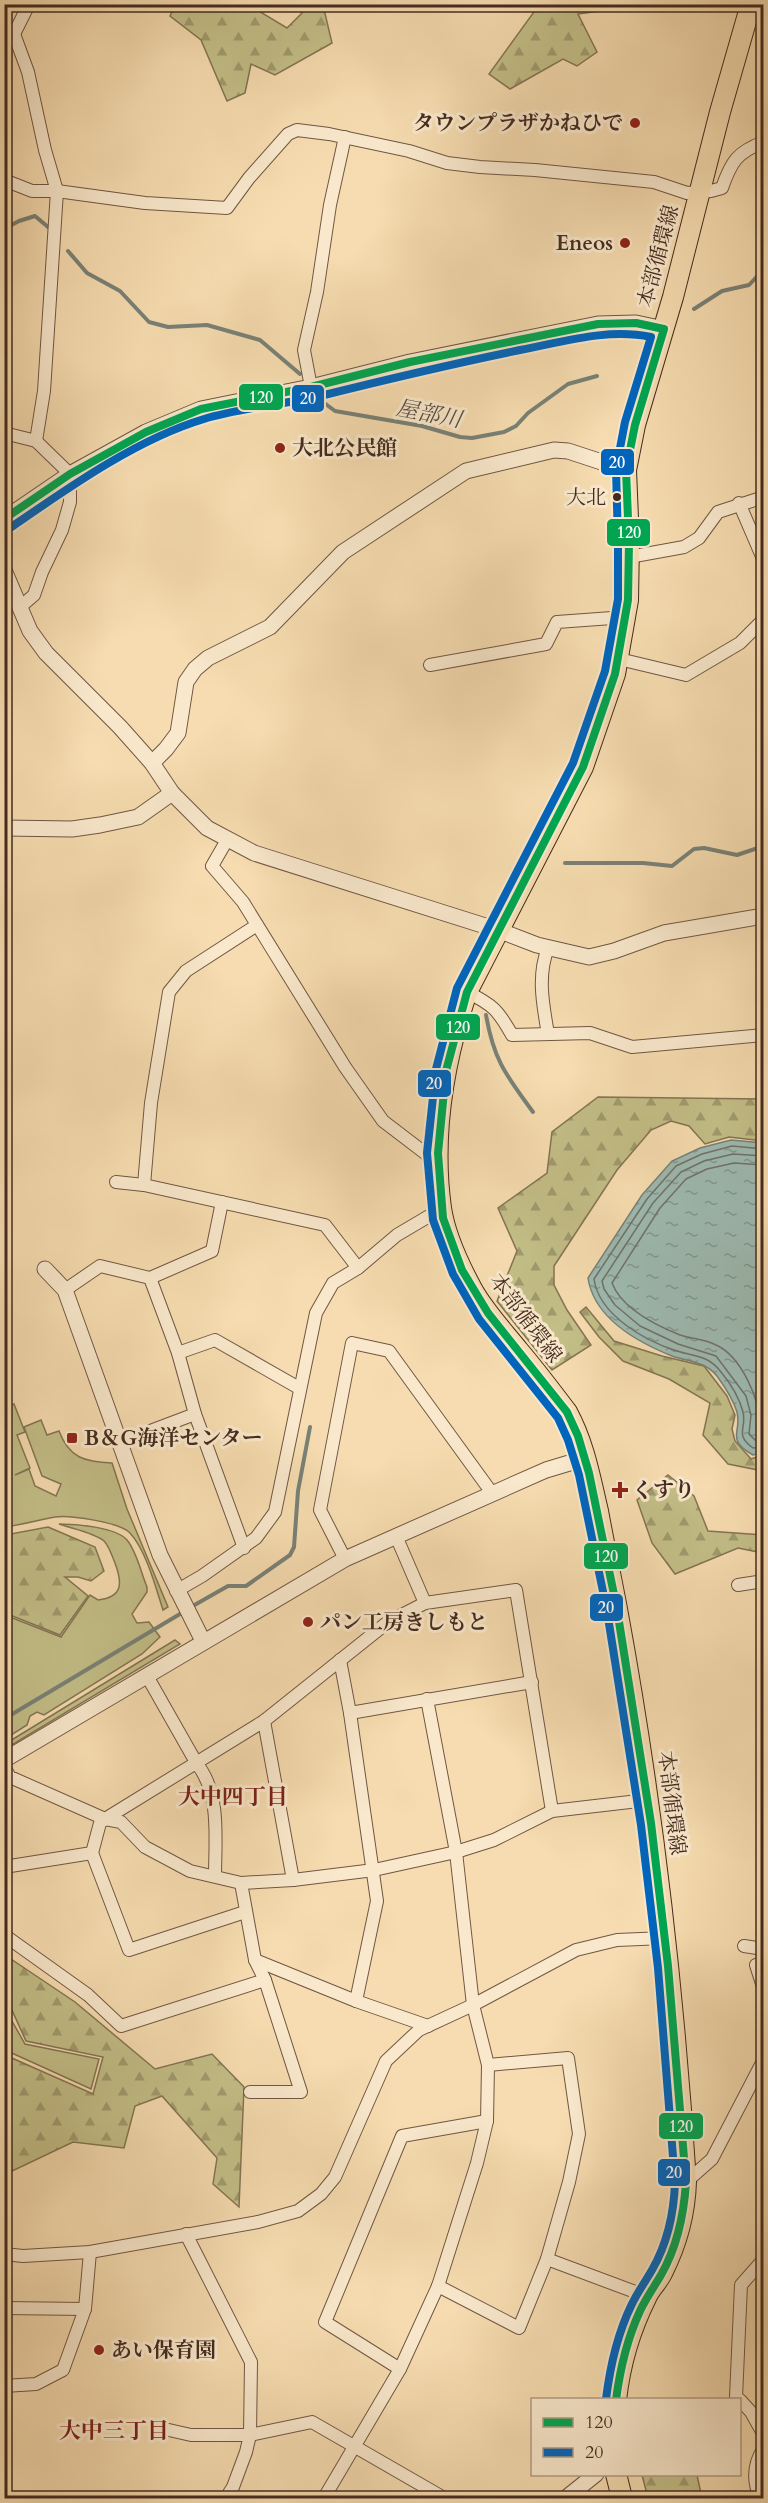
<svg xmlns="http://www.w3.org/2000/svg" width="768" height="2503" font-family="Cardo,'Noto Serif JP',serif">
<defs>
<pattern id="forest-firs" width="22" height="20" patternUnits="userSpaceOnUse" patternTransform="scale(1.5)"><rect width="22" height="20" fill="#c3be87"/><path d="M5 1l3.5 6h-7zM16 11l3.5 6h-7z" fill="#a09b6e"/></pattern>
<pattern id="water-ripples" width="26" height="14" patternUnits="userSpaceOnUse" patternTransform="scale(1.5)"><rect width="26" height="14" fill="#9dbab1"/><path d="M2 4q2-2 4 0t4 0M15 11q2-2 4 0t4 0" fill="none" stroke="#82978f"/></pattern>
</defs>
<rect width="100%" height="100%" fill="#f6dcb0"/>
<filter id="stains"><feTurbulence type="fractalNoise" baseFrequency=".00333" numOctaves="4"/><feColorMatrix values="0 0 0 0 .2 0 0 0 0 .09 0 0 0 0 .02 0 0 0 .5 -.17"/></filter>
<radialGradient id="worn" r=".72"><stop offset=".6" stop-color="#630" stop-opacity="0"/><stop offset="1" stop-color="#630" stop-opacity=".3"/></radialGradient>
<g fill="#c3be87" stroke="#847453" stroke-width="1.5">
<path d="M14,1404L25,1432L17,1435L30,1468L15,1475L29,1469L35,1486L56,1496L61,1484L42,1476L24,1427L41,1420L47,1435L59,1431C69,1458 85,1462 112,1463L127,1509L168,1607L163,1610C156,1588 146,1550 130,1533C120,1522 69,1515 55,1517C38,1520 21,1525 5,1527V1482L7,1484L4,1479L5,1407Z"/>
<path d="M59,1524C76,1524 116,1527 127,1540C137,1552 141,1573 147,1587V1592L132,1614L137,1623L149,1622L160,1637L142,1654L44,1715L37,1712L30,1716L27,1725L5,1739V1615L61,1637L90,1595L98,1600C124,1597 122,1582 115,1563C112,1556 109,1546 104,1541C93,1532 73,1529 59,1524Z"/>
<polygon points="175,1640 180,1644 5,1749 5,1744"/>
<polygon points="4,2007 25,2044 99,2059 91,2089 5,2050"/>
</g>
<g fill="url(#forest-firs)" stroke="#847453" stroke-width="1.5">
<polygon points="175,5 249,5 287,28 302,13 292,5 323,5 332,43 275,75 251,64 245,93 227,101 201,40 170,16"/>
<polygon points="539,5 609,5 607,10 578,14 597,52 577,66 563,59 510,89 489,74"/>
<polygon points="598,1097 763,1099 763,1141 729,1137 705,1144 689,1126 671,1121 651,1130 617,1170 554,1266 554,1285 567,1310 591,1345 552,1370 497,1301 517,1251 498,1208 547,1173 552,1132"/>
<polygon points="586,1307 614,1341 662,1356 704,1366 727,1396 735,1415 732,1429 735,1441 751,1459 763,1455 763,1471 728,1464 703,1435 710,1403 669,1379 623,1361 599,1337 580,1312"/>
<polygon points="668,1475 694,1496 708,1531 763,1535 763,1553 738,1548 675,1574 652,1543 637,1500"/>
<polygon points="48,1527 95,1547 104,1571 91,1581 78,1577 65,1577 88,1596 60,1635 5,1613 5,1535"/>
<polygon points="5,1955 75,2002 155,2069 212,2054 244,2087 239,2207 213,2184 217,2158 162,2096 135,2106 124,2148 73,2142 12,2171 5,2183 5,2055 93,2094 103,2057 26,2041 10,2006 5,2000"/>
<polygon points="642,2475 697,2475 702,2498 648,2498"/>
</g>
<path fill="url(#water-ripples)" stroke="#798177" stroke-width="1.5" d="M731,1140L763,1143L764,1452L753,1455C725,1439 742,1433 737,1412C733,1399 725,1387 717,1376C705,1361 689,1362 672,1356C637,1342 594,1318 588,1278L642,1195L672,1161L700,1148Z"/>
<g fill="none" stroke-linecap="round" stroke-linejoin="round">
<g stroke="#707268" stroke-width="1.5">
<path d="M764,1149L732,1146L702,1154L676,1166L647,1199L594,1279C599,1315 645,1341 677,1351C696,1357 708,1355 721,1372C731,1384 739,1397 743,1412C747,1429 734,1434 753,1448L764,1447"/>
<polyline points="764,1156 733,1154 704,1161 681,1172 653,1203 602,1281 604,1289 615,1305 640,1326 678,1344 716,1356 746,1396 751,1415 749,1434 755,1440 764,1439"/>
<path d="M764,1165L734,1163L707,1169L686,1179L660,1208L612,1283C622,1309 655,1325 680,1335C692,1339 705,1339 716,1345C741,1356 762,1402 759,1428L764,1430"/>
</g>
<g stroke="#798177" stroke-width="4">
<polyline points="4,229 19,221 35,216 48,227"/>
<polyline points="68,251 87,273 120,291 149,322 168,327 207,325 260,340 300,374"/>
<polyline points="694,309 722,291 749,285 764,269"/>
<polyline points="315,396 335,411 422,426 460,437 472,438 504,432 516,426 528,413 568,384 597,376"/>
<polyline points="565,863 643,863 672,866 694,849 704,848 737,855 764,846"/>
<path d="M486,1015C494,1061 506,1075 533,1112"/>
<polyline points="191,1607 228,1586 246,1586 290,1555 294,1547 298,1491 310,1427"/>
<polyline points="4,1719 185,1611"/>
</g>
<g stroke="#705743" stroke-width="14">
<g id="minor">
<polyline points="4,24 14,34 28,72 45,150 57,191 44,391 36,441"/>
<polyline points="14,34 29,4"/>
<path d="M4,180L32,191H57L145,203L227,208L249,178L288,134L297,130L329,134L409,151L447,163L480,167L535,170L654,182L687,193L711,191L722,188C731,162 737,152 764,142"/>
<polyline points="311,387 304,350 317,292 330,205 345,137"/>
<polyline points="4,433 36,441 70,474 70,502 62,530 42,572 34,595 19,608"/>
<polyline points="739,503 764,561"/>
<polyline points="629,557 684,547 699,538 718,512 764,497"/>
<polyline points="619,659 686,675 740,643 764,619"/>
<polyline points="430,665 546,644 557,622 626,617"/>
<polyline points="227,840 212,866 243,902 345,1067 383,1121 438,1163"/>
<path d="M548,948C537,976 543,1005 548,1034"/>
<path d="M467,992C493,1005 498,1010 512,1035L590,1033L632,1047L764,1035"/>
<polyline points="116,1182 144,1185 325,1225 358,1268"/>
<polyline points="144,1185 151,1103 169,992 186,971 257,925"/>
<polyline points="150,1278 178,1353 195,1414 244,1548"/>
<polyline points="65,1290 100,1266 150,1278 212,1251 222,1202"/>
<polyline points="178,1353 215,1340 299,1388"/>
<polyline points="121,1442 195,1414"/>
<polyline points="396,1536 425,1603"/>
<polyline points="345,1559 320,1510 352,1343 389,1351 492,1493"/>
<polyline points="738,1585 764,1581"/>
<polyline points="176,1591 202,1576 256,1538 275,1512 316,1313 333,1283 358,1268 397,1235 441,1209"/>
<path d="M147,1676L197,1764C221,1794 215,1840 215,1876"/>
<polyline points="350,1713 532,1682"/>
<polyline points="264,1721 293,1880"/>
<polyline points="4,1767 10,1777 105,1819 121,1822 145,1847 190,1871 241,1883 293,1880 374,1870 456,1852 494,1840 552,1811 647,1800"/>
<polyline points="92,1853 129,1950 245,1912"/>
<polyline points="4,1867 92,1853 100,1823 105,1819 264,1721 388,1622 425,1603 516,1590 552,1811"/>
<polyline points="241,1883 255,1960 265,1980 301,2092 250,2092"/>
<polyline points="4,1935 88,1995 121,2026 265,1980"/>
<polyline points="744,1946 764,1949"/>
<polyline points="255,1960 356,2001 377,1901 350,1713 340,1660"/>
<polyline points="756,1965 764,1990"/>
<polyline points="356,2001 428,2026"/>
<polyline points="686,2182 712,2159 764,2059"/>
<polyline points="186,2234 251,2362 250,2435 246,2452 233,2487 226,2498"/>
<polyline points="4,2254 23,2256 90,2252 258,2222 298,2211 321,2194 335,2177 386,2061 419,2030 473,2005 576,1950 617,1940 665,1938"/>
<polyline points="547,2259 646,2296"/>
<polyline points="438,2286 519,2328 547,2259 569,2182 579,2134 568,2058 488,2065"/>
<polyline points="4,2308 85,2309"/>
<polyline points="400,2369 325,2322 402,2136 487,2121"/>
<polyline points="4,2386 36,2384 63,2370 85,2309 90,2252"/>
<polyline points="739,2400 736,2397 741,2285 764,2259"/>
<polyline points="740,2400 751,2412 764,2435"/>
<polyline points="160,2428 191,2435 250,2435 312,2422 444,2498"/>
<polyline points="324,2498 400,2369 438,2286 477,2163 487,2121 488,2065 473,2005 456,1852 427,1699"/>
<path d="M760,2498C753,2481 753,2464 764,2448"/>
</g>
</g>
<g stroke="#705743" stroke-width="17">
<g id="tertiary">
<polyline points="4,519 70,474 146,432 201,409 311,387 410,362 598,324 636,323 664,329"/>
<polyline points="4,570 30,631 46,653 120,727 152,763 172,793 207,828 254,853 498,930 537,945 589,957 614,951 664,933 764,916"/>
<polyline points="152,763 166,749 178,733 186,682 195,669 208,658 270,627 343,552 466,471 554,450 568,451 626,470"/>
<polyline points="4,828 72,829 100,825 138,817 172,793"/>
<polyline points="45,1269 65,1290 160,1555 203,1641"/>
<polyline points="4,1760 345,1559 546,1470 586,1458"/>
<polyline points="566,2498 596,2474"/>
</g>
</g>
<g stroke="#442b1f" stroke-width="22">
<g id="primary">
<path d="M616,2400C620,2364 630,2330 646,2298C650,2288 659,2281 663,2271C677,2243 685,2213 686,2182C674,1990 652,1799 617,1609C611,1577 604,1544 598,1511C590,1477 584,1443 567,1412C551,1391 536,1371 519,1351C503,1331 484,1311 472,1289C459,1265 445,1235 441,1208C431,1135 444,1060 467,992L583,767L615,674L628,600L629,542L626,470L635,425L673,297L720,112L751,4"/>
<polyline points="616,2474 622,2498"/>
</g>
</g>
<use href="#minor" stroke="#f9e8cc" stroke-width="12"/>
<use href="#tertiary" stroke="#f9e8cc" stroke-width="15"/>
<use href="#primary" stroke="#f6dcb0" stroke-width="20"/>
<g stroke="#f9e8cc" stroke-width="12">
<path id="bus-1" d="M4,519L70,474L146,432L201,409L311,387L410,362L598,324L636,323L664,329L635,425L626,470L629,542L628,600L615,674L583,767L467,992L446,1071L438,1153L443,1218L462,1270L488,1313L567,1412L578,1436L589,1473L617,1609L651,1823L668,1966L686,2182C684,2214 677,2247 661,2275C654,2287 646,2298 640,2311C627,2339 620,2369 616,2400"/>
</g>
<g stroke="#f9e8cc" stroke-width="12">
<path id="bus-2" d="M10,528C68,488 137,439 204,419C240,408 279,405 316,397C384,380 452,364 520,350C563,342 607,328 651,337L625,422L616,469L618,542V599L605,671L573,763L457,988L436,1069L427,1153L433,1220L453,1274L479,1319L558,1418L568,1440L579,1475L607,1611L641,1825L658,1968L675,2182C674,2212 667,2244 652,2270C645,2282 637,2293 631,2306C617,2335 610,2367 606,2399"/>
</g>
<use href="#bus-1" stroke="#00a651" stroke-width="8"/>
<use href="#bus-2" stroke="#0065bd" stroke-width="8"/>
</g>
<g fill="#8f2418" stroke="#f9e8cc" stroke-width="2">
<circle cx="635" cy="123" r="6"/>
<circle cx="625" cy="243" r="6"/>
<circle cx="280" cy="448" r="6"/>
<rect x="66" y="1432" width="12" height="12" rx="3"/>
<path d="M617 1481h6v6h6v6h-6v6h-6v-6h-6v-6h6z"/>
<circle cx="308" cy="1622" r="6"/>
<circle cx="99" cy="2350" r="6"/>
</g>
<circle fill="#442b1f" stroke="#f9e8cc" stroke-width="2" cx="617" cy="497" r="5"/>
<g text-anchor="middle" stroke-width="6" stroke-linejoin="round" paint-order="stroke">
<g font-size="20" fill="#442b1f" stroke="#f9e8cc" text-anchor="end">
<text x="606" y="504">大北</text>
</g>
<g font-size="21" font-weight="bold" fill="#442b1f" stroke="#f9e8cc" text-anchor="start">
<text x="623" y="130" text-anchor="end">タウンプラザかねひで</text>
<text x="613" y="250" text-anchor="end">Eneos</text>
<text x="292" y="455">大北公民館</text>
<text x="84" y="1445">B＆G海洋センター</text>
<text x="632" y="1497">くすり</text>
<text x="320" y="1629">パン工房きしもと</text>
<text x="111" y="2357">あい保育園</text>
</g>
<g font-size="21" fill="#442b1f" stroke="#f9e8cc">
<text transform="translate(658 256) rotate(-75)" y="7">本部循環線</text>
<text transform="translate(526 1318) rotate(53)" y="7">本部循環線</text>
<text transform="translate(672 1803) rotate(83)" y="7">本部循環線</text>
</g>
<g font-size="22" font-style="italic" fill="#5a4f44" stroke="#f9e8cc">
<text transform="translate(429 413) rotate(11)" y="8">屋部川</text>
</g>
<g font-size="22" font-weight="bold" fill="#7a1f14" stroke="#f9e8cc">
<text x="233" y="1804">大中四丁目</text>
<text x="114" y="2438">大中三丁目</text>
</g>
</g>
<g stroke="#f9e8cc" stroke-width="2">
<rect x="238" y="383" width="46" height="28" rx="6" fill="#00a651"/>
<rect x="291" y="384" width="34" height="29" rx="6" fill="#0065bd"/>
<rect x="600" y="448" width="35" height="28" rx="6" fill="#0065bd"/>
<rect x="606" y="518" width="45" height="29" rx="6" fill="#00a651"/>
<rect x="435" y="1013" width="46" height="28" rx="6" fill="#00a651"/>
<rect x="417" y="1069" width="35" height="29" rx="6" fill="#0065bd"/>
<rect x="583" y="1542" width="46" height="28" rx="6" fill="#00a651"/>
<rect x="589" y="1593" width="35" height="29" rx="6" fill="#0065bd"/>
<rect x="658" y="2112" width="46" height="28" rx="6" fill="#00a651"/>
<rect x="657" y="2158" width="34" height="29" rx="6" fill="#0065bd"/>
</g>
<g font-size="16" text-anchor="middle" font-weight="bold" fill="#fff">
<text x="261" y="403">120</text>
<text x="308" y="404">20</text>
<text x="617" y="468">20</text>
<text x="629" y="538">120</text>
<text x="458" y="1033">120</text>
<text x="434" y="1089">20</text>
<text x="606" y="1562">120</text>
<text x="606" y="1613">20</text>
<text x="681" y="2132">120</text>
<text x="674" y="2178">20</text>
</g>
<rect width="768" height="2503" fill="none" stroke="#f6dcb0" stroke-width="24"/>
<rect x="6" y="6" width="756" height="2491" fill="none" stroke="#442b1f" stroke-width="3"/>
<rect x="12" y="12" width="744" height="2479" fill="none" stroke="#442b1f" stroke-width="1.5"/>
<rect x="531" y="2398" width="210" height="78" fill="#f9e8cc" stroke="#b19c87" stroke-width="1.5"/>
<rect x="543" y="2418" width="30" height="9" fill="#00a651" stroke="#b19c87" stroke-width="1.5"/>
<text x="585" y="2428" font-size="18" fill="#442b1f">120</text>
<rect x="543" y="2448" width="30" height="9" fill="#0065bd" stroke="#b19c87" stroke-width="1.5"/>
<text x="585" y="2458" font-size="18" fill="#442b1f">20</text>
<rect width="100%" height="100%" filter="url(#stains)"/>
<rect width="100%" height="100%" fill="url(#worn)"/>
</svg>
